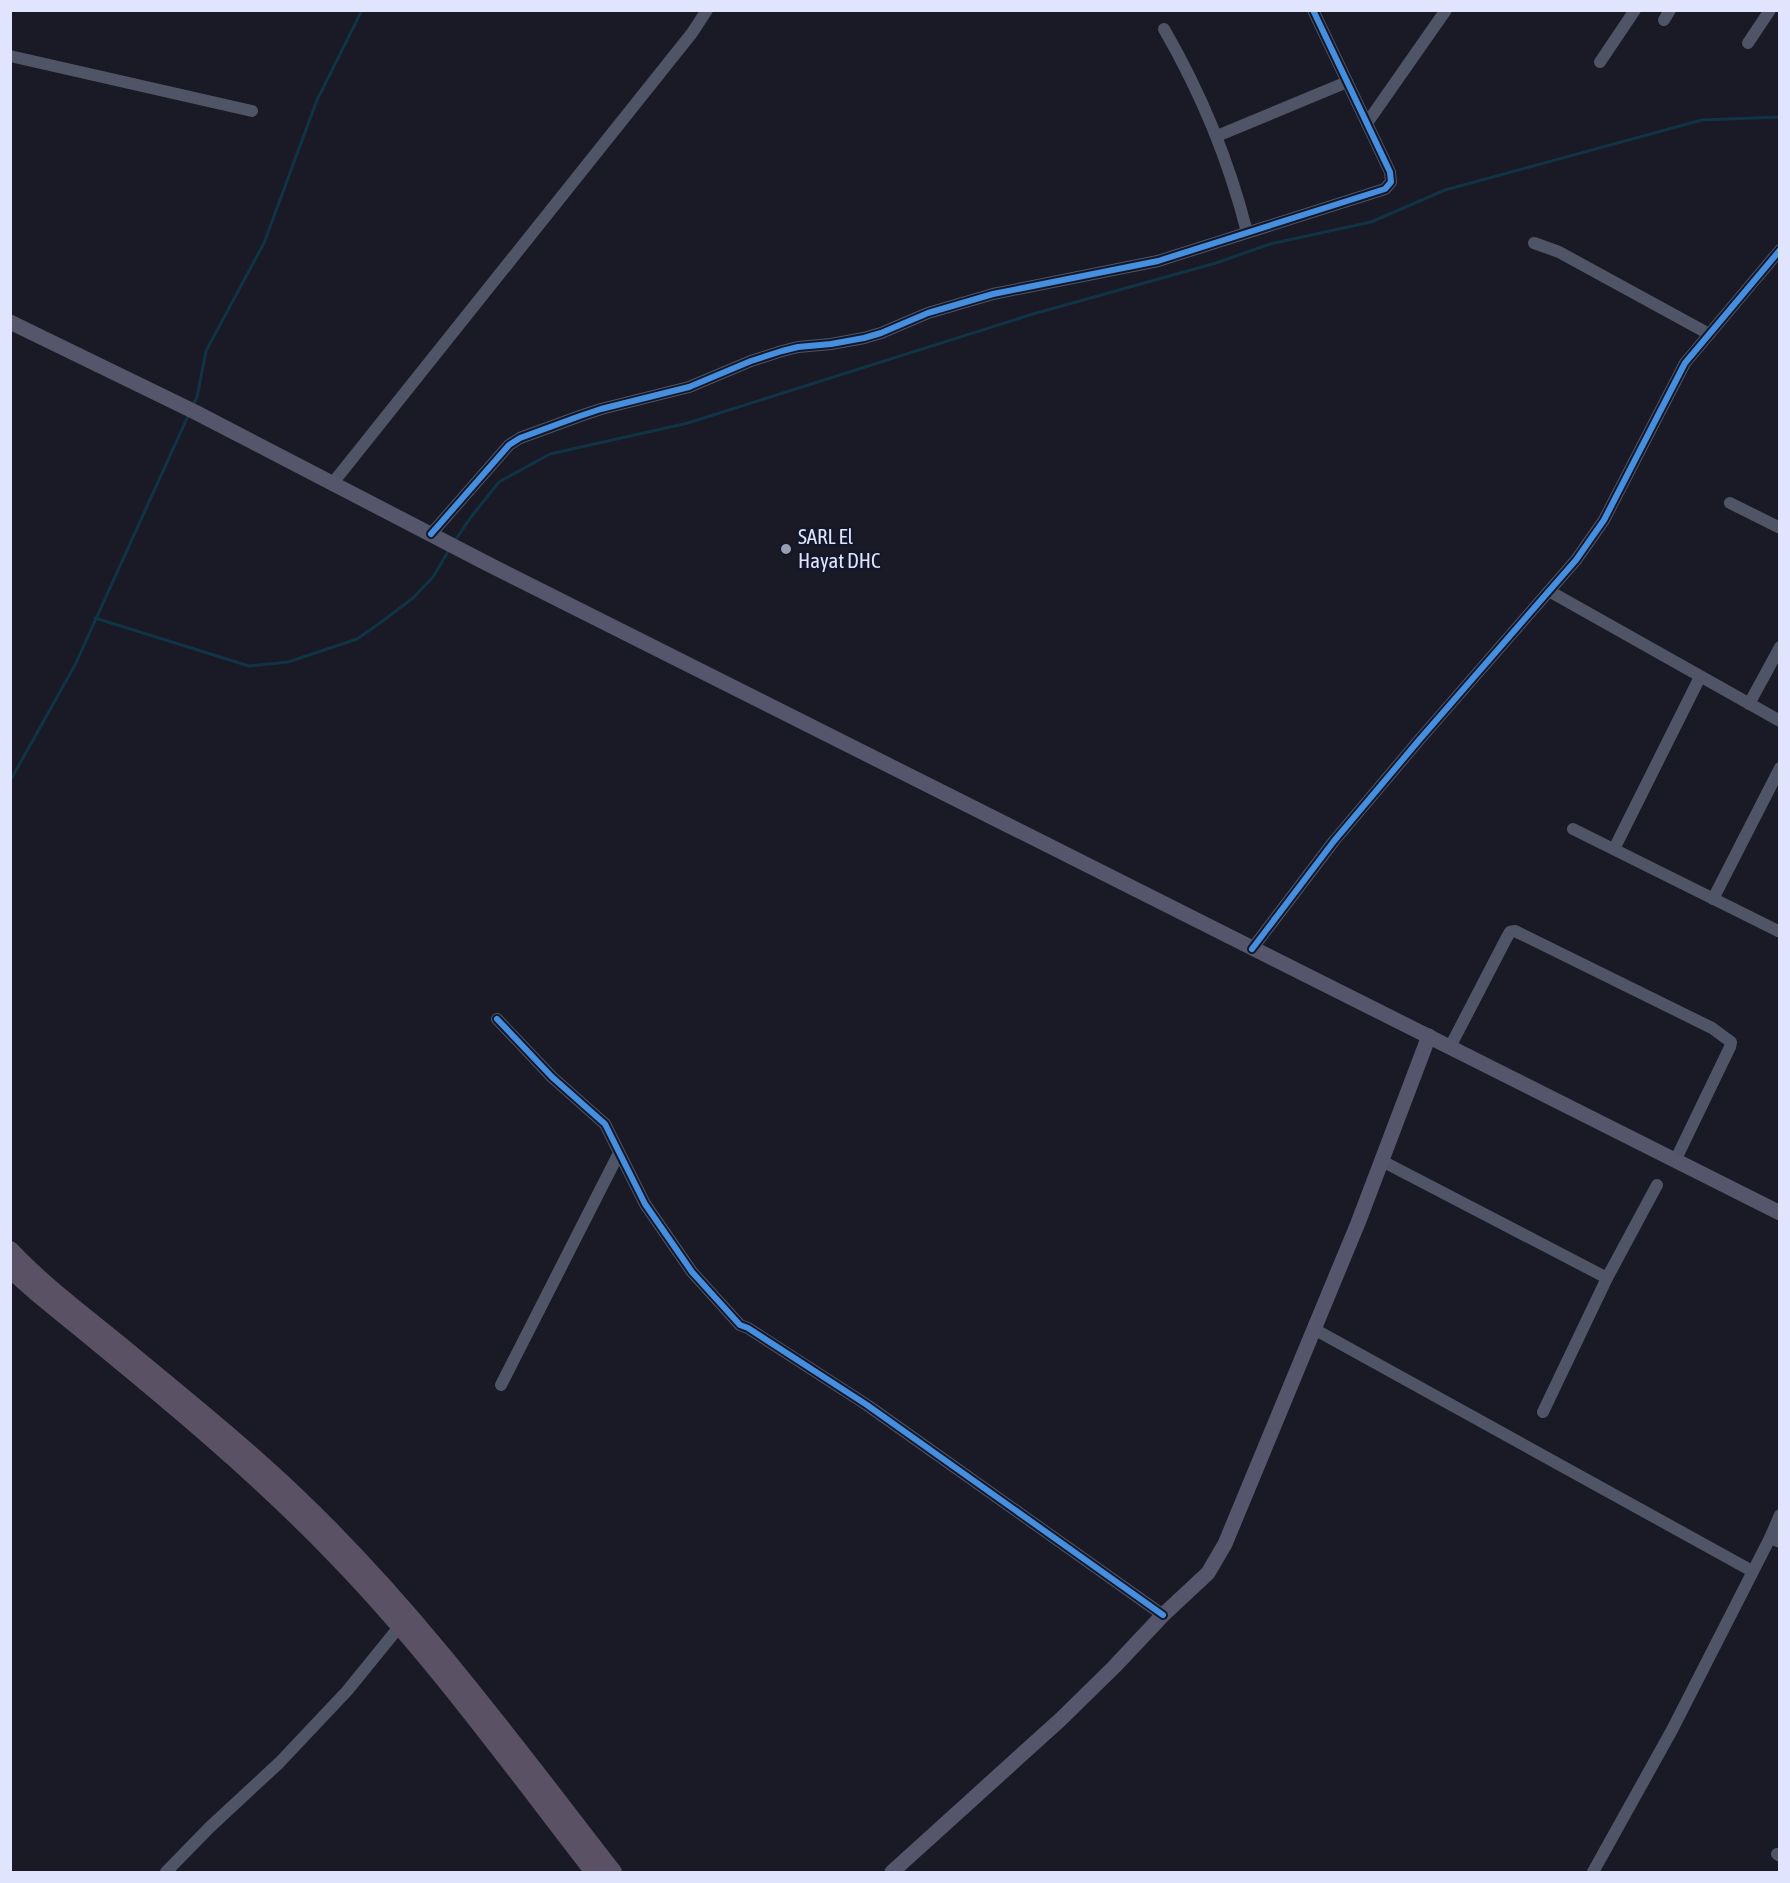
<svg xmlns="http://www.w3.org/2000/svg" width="1790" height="1883" font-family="'Asap Condensed',sans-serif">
<rect width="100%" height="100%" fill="#191a25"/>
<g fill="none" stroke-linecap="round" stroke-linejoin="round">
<g stroke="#103345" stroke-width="3">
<polyline points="192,407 197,397 206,351 264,243 317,100 362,10"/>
<polyline points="454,542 471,517 499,482 550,454 688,423 1033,314 1216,263 1270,244 1371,222 1445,190 1702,120 1780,117"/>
<polyline points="95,618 249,666 288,662 357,639 380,623 413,598 433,577 449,550"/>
<polyline points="10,781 75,665 188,416"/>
</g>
<g stroke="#4f5566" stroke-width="12">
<polyline points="1664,20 1670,10"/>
<path d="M1164,29C1201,93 1229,161 1247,232"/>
<polyline points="1748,43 1770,10"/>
<polyline points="10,56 252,111"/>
<polyline points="1600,62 1635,10"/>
<polyline points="1367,123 1446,10"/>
<polyline points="1217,136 1347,82"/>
<polyline points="1534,243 1559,252 1709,334"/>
<polyline points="332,484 692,33 707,10"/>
<polyline points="1730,503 1780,528"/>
<polyline points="431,534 509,445 520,438 580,416 601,409 689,387 751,361 782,351 798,347 831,344 864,338 881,333 928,313 993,294 1158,261 1385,189 1391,182 1390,172 1313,10"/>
<polyline points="1549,591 1780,721"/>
<polyline points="1749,704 1780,647"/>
<polyline points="1573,829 1780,932"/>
<polyline points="1614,849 1700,677"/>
<polyline points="1713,899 1780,768"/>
<polyline points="1252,949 1334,841 1420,739 1576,560 1604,520 1685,363 1780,250"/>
<polyline points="497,1019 552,1077 605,1124 645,1204 692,1272 740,1325 748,1328 867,1405 1163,1615"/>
<polyline points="1450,1047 1506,939 1510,932 1515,931 1712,1028 1731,1042 1730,1047 1675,1161"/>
<polyline points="1382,1161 1607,1278"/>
<polyline points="1314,1329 1752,1571"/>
<polyline points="501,1385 619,1153"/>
<polyline points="1543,1412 1607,1278 1657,1185"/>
<polyline points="1780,1515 1770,1538 1780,1542"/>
<polyline points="1777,1854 1780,1856"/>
<polyline points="166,1872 210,1827 279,1763 347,1691 399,1627"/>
<polyline points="1593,1872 1672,1730 1770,1538"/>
</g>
<g stroke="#55566b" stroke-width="15">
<polyline points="10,322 195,412 486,563 1780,1213"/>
<polyline points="892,1872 1061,1719 1114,1667 1163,1615 1208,1573 1225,1544 1358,1223 1429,1036"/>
</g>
<g stroke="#5a5165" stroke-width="18">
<path d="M10,1250C43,1285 82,1314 120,1345C179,1394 239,1442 295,1495C415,1609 512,1742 613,1872"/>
<path d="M10,1269L36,1292C138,1376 244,1460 336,1556C431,1654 511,1765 594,1872"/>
</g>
<g stroke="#13172b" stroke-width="10">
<g id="cycleway">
<polyline points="431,534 509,445 520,438 580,416 601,409 689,387 751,361 782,351 798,347 831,344 864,338 881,333 928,313 993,294 1158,261 1385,189 1391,182 1390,172 1313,10"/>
<polyline points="1252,949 1334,841 1420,739 1576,560 1604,520 1685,363 1780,250"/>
<polyline points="497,1019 552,1077 605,1124 645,1204 692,1272 740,1325 748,1328 867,1405 1163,1615"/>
</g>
</g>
<use href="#cycleway" stroke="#468fdf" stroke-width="6"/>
</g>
<circle fill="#9a9eb1" stroke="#13172b" stroke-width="2" cx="786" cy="549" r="6"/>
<g text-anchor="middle" stroke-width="5" stroke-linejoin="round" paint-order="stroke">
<g font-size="21" fill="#e0e5fd" stroke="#13172b" text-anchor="start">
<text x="798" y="544">SARL El<tspan x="798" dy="24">Hayat DHC</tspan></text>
</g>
</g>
<rect width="1790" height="1883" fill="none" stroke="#e0e5fd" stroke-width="24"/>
</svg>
